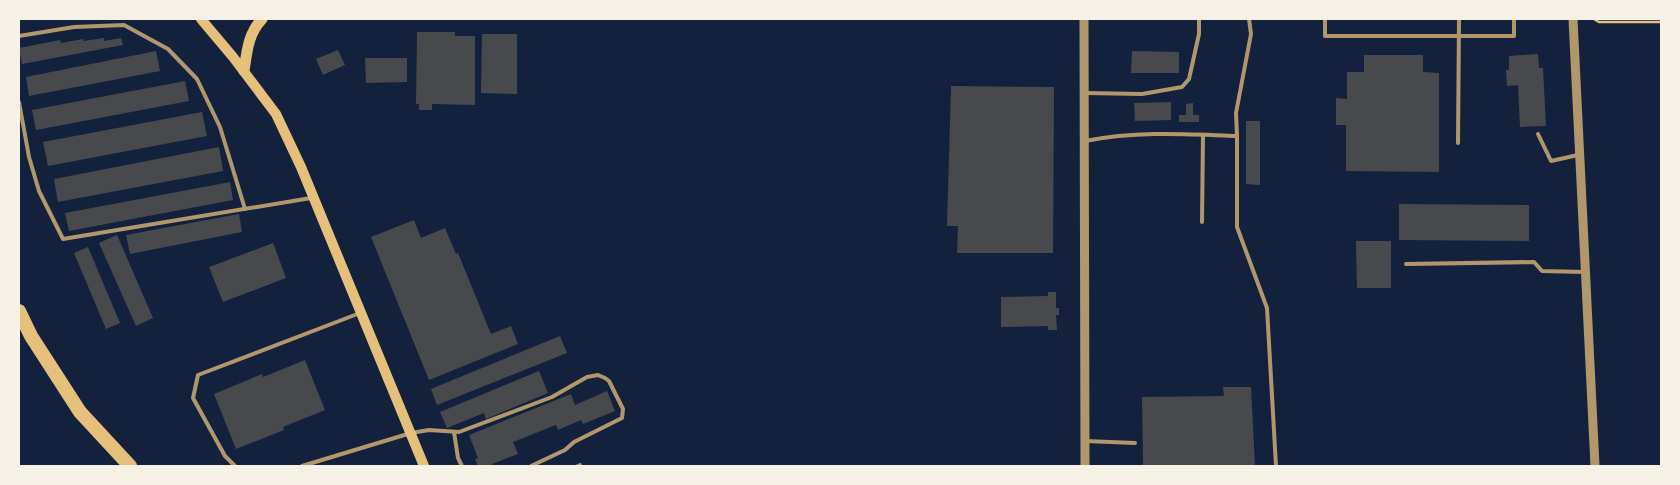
<svg xmlns="http://www.w3.org/2000/svg" width="1680" height="485" font-family="'PT Sans Narrow',sans-serif">
<rect width="100%" height="100%" fill="#14213d"/>
<g fill="#48494c">
<polygon points="417,32 455,32 455,36 475,36 475,105 432,104 432,110 419,110 419,104 416,104"/>
<polygon points="482,34 517,34 517,94 481,93"/>
<polygon points="104,38 104,41 121,38 123,45 22,64 19,48 60,40 61,43 83,39 84,41"/>
<polygon points="338,50 345,65 323,75 316,59"/>
<polygon points="156,51 160,71 29,96 26,77"/>
<polygon points="1132,51 1179,52 1179,73 1131,73"/>
<polygon points="1538,54 1539,68 1543,68 1546,126 1520,127 1518,85 1507,86 1506,70 1509,70 1509,56"/>
<polygon points="1364,55 1423,55 1423,72 1439,73 1439,172 1346,171 1346,125 1336,125 1336,98 1347,99 1347,72 1364,72"/>
<polygon points="365,58 407,58 407,82 366,83"/>
<polygon points="185,81 189,101 36,130 32,110"/>
<polygon points="951,86 1054,87 1053,253 957,253 958,226 947,226"/>
<polygon points="1171,102 1171,120 1135,121 1134,103"/>
<polygon points="1193,103 1193,115 1199,115 1199,122 1179,122 1179,115 1186,115 1186,104"/>
<polygon points="202,112 207,136 48,166 43,142"/>
<polygon points="1246,121 1260,121 1260,185 1246,184"/>
<polygon points="219,147 223,171 58,202 54,179"/>
<polygon points="230,182 233,200 69,231 65,213"/>
<polygon points="1399,204 1529,205 1529,241 1399,240"/>
<polygon points="239,214 242,232 130,254 126,235"/>
<polygon points="414,220 421,238 445,228 456,254 458,253 491,334 511,326 518,344 429,380 371,237"/>
<polygon points="117,235 153,318 136,326 99,243"/>
<polygon points="1356,241 1391,241 1391,288 1357,288"/>
<polygon points="273,243 286,278 223,302 209,267"/>
<polygon points="88,247 120,323 106,329 74,253"/>
<polygon points="1048,292 1056,292 1056,308 1059,308 1059,315 1056,315 1057,330 1048,330 1048,326 1001,327 1001,297 1048,296"/>
<polygon points="560,336 567,353 437,405 431,389"/>
<polygon points="305,360 325,410 283,427 284,430 236,449 214,394 262,374 263,377"/>
<polygon points="539,371 548,393 486,419 484,413 447,428 440,412"/>
<polygon points="1223,387 1251,387 1255,466 1143,466 1142,397 1224,396"/>
<polygon points="607,391 615,411 583,424 581,420 558,430 556,425 513,442 518,454 492,464 493,466 478,466 475,459 478,458 469,435 571,394 575,405"/>
</g>
<g fill="none" stroke-linecap="round" stroke-linejoin="round">
<polyline stroke="#e5c07b" stroke-width="2.5" points="1594,19 1599,22 1661,22"/>
<g stroke="#b1986c" stroke-width="4">
<polyline points="1325,19 1325,36 1514,36 1514,19"/>
<polyline points="19,36 74,27 124,25 168,49 197,79 220,127 245,209"/>
<polyline points="1085,93 1142,94 1182,87 1189,79 1199,34 1199,19"/>
<polyline points="19,102 29,157 39,191 63,239 311,198"/>
<polyline points="1538,134 1551,161 1578,155"/>
<polyline points="1237,136 1237,227 1267,308 1276,466"/>
<path d="M1085,141C1137,131 1185,134 1237,136L1236,113L1251,34L1249,19"/>
<polyline points="1458,143 1459,19"/>
<polyline points="1202,222 1203,135"/>
<polyline points="1406,264 1534,262 1542,271 1585,272"/>
<polyline points="454,432 458,458 462,466"/>
<polyline points="1085,441 1135,443"/>
<polyline points="235,466 225,456 193,398 198,375 360,313"/>
<polyline points="302,466 411,433 429,430 459,432 552,397 587,377 598,375 605,378 609,381 623,409 622,418 574,442 565,450 531,466"/>
<polyline points="578,466 580,465"/>
</g>
<g stroke="#b1986c" stroke-width="9">
<polyline points="1084,19 1085,466"/>
<polyline points="1573,19 1595,466"/>
</g>
<polyline stroke="#e5c07b" stroke-width="10" points="201,19 233,57 276,114 301,167 424,466"/>
<path stroke="#e5c07b" stroke-width="11" d="M244,71C247,51 248,34 262,19"/>
<polyline stroke="#e5c07b" stroke-width="14" points="19,311 31,336 80,412 130,466"/>
</g>
<rect width="1680" height="485" fill="none" stroke="#f6f1e7" stroke-width="40"/>
</svg>
